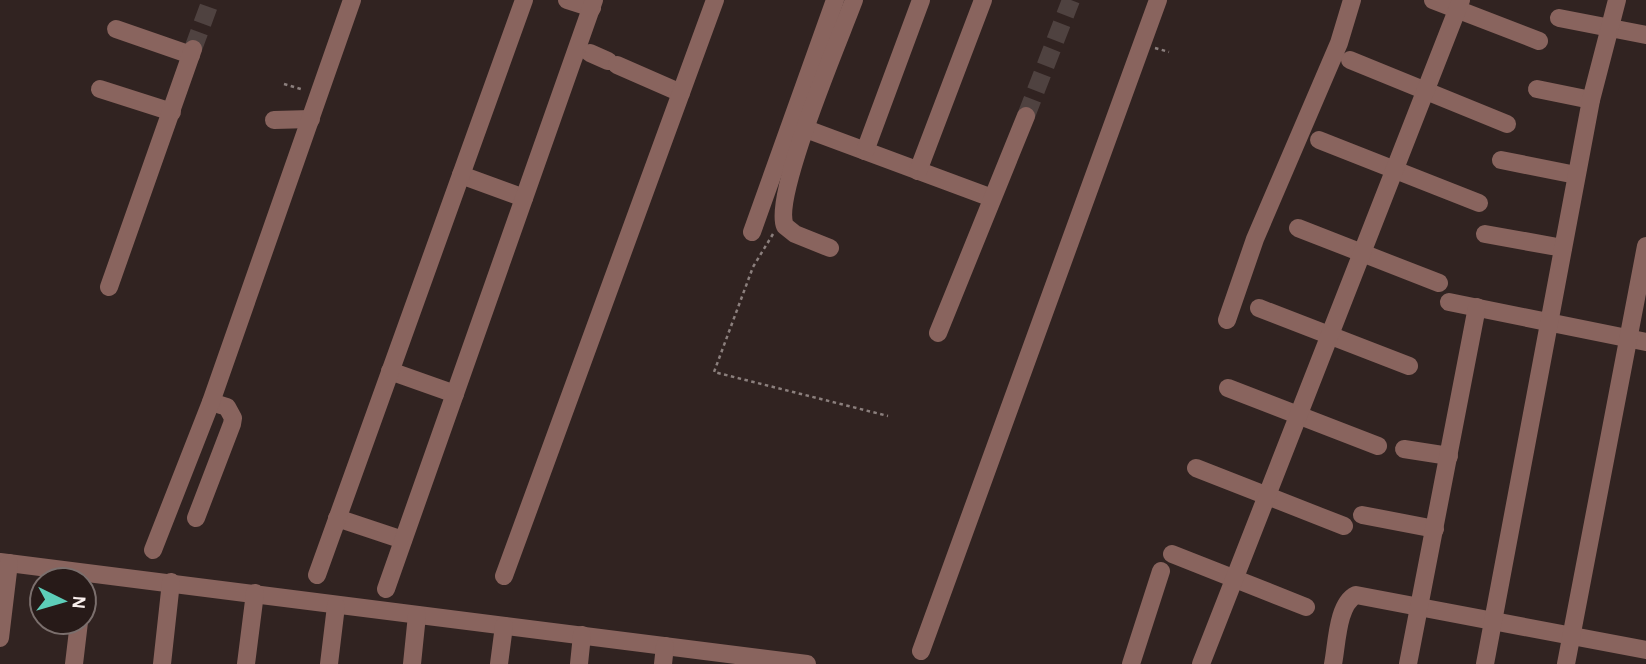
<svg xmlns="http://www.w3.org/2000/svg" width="1646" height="664" font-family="'Alegreya Sans',sans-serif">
<rect width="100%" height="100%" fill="#312321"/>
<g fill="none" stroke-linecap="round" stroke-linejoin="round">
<g stroke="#4f4240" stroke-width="18" stroke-dasharray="18 9" stroke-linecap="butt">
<polyline points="193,49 211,0"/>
<polyline points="1026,116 1071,0"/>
</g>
<g stroke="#8b7f7d" stroke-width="2.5" stroke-dasharray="3.5 3.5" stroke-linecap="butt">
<polyline points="1155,48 1169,52"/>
<polyline points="284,84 304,90"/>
<polyline points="773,234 753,267 714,372 888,416"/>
</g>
<g stroke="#89645e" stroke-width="18">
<polyline points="567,0 592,8"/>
<polyline points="1433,0 1539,41"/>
<polyline points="1559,18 1646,35"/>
<polyline points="116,29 191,55"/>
<polyline points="590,53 608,61"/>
<polyline points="1350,60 1507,124"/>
<polyline points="617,65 681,93"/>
<polyline points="100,89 172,112"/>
<polyline points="1537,89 1591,100"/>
<polyline points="274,120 311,119"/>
<polyline points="806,129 992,198"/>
<polyline points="1319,140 1479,203"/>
<polyline points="865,151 921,0"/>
<polyline points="1501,160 1576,175"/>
<polyline points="918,171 983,0"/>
<polyline points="461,175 524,198"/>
<polyline points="1298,228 1439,283"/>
<polyline points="752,232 835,0"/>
<polyline points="1485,234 1563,248"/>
<path d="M830,248L795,234L785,226C772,196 840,38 854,0"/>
<polyline points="109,287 193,49"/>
<polyline points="1449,302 1646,342"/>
<polyline points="1259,308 1409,366"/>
<polyline points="1227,320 1255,239 1339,43 1352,0"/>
<polyline points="938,333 1026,116"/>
<polyline points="390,371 455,394"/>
<polyline points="1228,388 1378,446"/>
<polyline points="1404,449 1449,456"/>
<polyline points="1196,468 1344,526"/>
<polyline points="1362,515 1435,529"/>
<polyline points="196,518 232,424 233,418 227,407 211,402"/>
<polyline points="337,518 403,540"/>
<polyline points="153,550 211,402 352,0"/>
<polyline points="1172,554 1306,607"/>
<polyline points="0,562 807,664"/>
<polyline points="317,575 524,0"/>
<polyline points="504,576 715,0"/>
<polyline points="386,589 594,0"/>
<polyline points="0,638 9,563"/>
<polyline points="921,651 1158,0"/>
<polyline points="74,664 79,622"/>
<polyline points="162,664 171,582"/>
<polyline points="246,664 255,593"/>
<polyline points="329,664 336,606"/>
<polyline points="412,664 417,615"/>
<polyline points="499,664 504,626"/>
<polyline points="579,664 582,635"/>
<polyline points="663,664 665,646"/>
<polyline points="1131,664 1161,571"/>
<polyline points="1201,664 1461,0"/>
<path d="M1333,664C1337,645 1337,604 1356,595L1646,650"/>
<polyline points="1408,664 1477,307"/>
<polyline points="1485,664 1591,100 1617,0"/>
<polyline points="1566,664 1646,246"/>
</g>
</g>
<g transform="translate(63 601) rotate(95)"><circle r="33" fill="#271a18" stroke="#7b6f6d" stroke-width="2"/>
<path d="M0-5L12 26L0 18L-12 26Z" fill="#5dceb9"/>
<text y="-10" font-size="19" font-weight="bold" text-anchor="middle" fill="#f9efed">N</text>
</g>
</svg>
